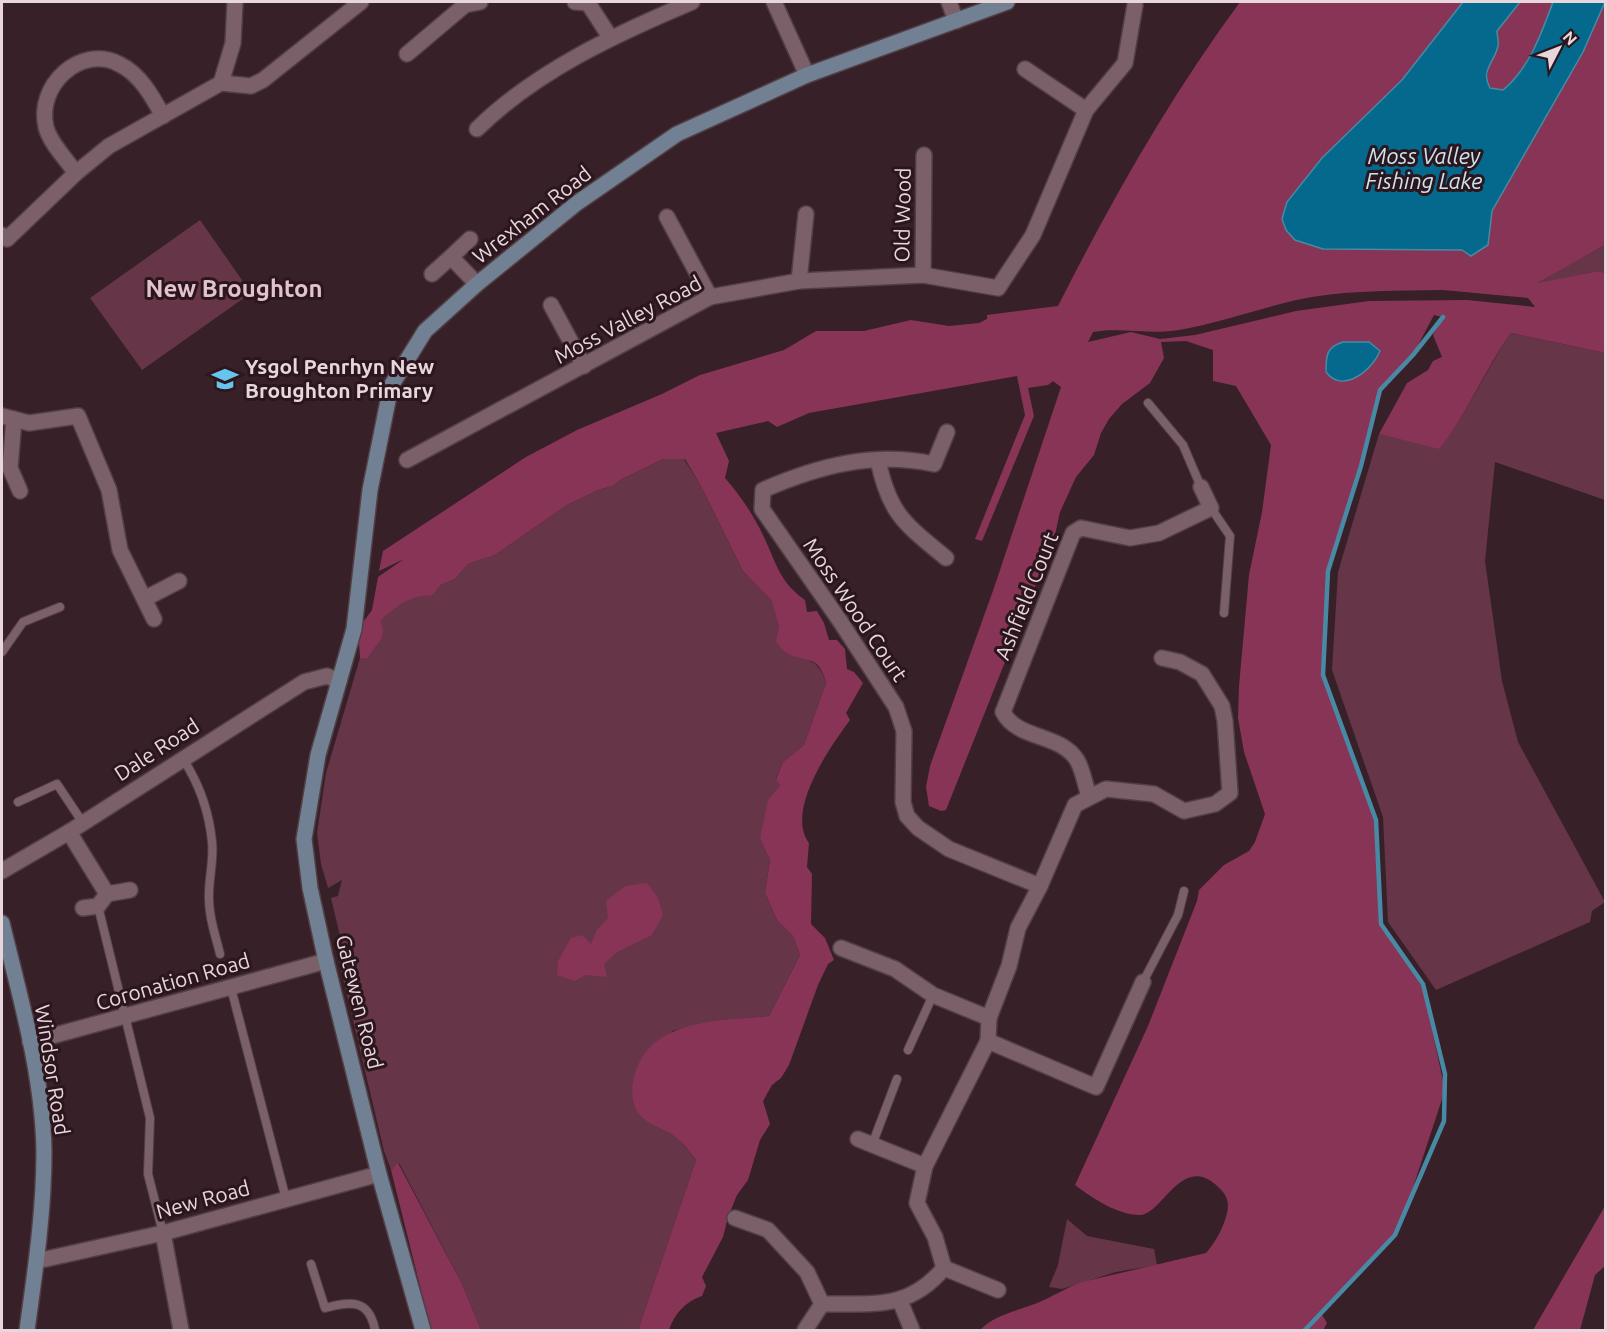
<svg xmlns="http://www.w3.org/2000/svg" width="1607" height="1332" font-family="Ubuntu,sans-serif">
<rect width="100%" height="100%" fill="#372028"/>
<g fill="#663547">
<polygon points="200,220 251,293 142,370 90,298"/>
<polygon points="1605,245 1605,273 1598,271 1534,284"/>
<path d="M1511,333L1605,353V500L1495,462L1485,561L1502,681L1518,742L1605,902L1592,911L1590,922L1436,990L1388,922L1383,817L1332,670L1338,572L1379,434L1439,448C1468,414 1485,370 1511,333Z"/>
<path d="M674,457L684,459L702,488L743,571L771,600L787,653C806,657 821,662 826,683L804,745L783,762L776,778L780,786L760,839L770,860L765,893L777,920L793,936L800,955L769,1016L714,1022L672,1031L661,1127L678,1138L696,1160L638,1330H481L462,1284L399,1163L391,1170L384,1151L339,961L341,940L331,898L338,896L342,880L328,888L321,864L317,833L326,773L360,658L374,620L429,580L424,595L432,596L441,585L455,579L468,564L495,555L567,505L598,490L613,486L620,480L663,459Z"/>
<polygon points="1067,1219 1087,1236 1154,1249 1157,1265 1116,1272 1062,1289 1049,1287 1058,1265"/>
</g>
<g fill="#883456" fill-rule="evenodd">
<path d="M1240,2H1463L1402,80L1322,158L1287,202L1286,230L1295,240L1323,249L1462,250L1471,256L1488,245L1492,211L1583,52L1605,2V245L1537,283L1598,271L1605,273V353L1511,333C1484,370 1468,414 1439,449L1379,434L1407,383L1428,370L1433,361L1442,357L1433,335L1442,317L1434,315L1408,364L1380,390L1364,456L1328,571L1323,675L1376,820L1381,924L1423,988L1445,1090L1400,1227L1393,1240L1321,1313L1327,1323L1323,1330H980C996,1313 1023,1310 1044,1300C1057,1294 1068,1287 1082,1282L1206,1253C1216,1241 1223,1229 1227,1213C1229,1205 1228,1198 1223,1192C1184,1147 1164,1213 1141,1215C1119,1216 1092,1198 1075,1185L1148,1026L1197,901L1199,890L1224,865L1249,851L1255,842L1265,814L1244,752L1238,718L1239,686L1249,575L1262,512L1271,445L1236,386L1213,381V350L1186,341L1161,342L1164,358L1150,383L1122,404L1109,419L1101,433L1094,455L1076,477L1060,512L1054,539L946,810L941,811L929,806L926,787L930,766L994,588L1061,387L1053,381L1048,385L1028,388L1034,416L982,541L975,539L1025,415L1017,376L809,413L777,427L768,421L716,433L729,461L725,478C740,495 752,513 762,533C776,561 778,581 805,600L807,612L817,611L824,623L829,640H837L845,649L847,669L854,672L863,683L846,713L850,720C830,747 785,811 809,843L807,867L812,874L811,924L825,938L834,960L828,964L818,985L789,1065L781,1078L772,1085L763,1101L770,1124L760,1140L748,1180L737,1195L728,1217L723,1237L702,1277L706,1286L702,1296C686,1301 674,1314 669,1330H638L696,1160C690,1153 685,1145 678,1139C667,1128 644,1125 637,1111C631,1100 631,1086 635,1074C651,1018 722,1021 769,1016L800,955L793,936L777,920L765,893L770,860L760,839L768,800L780,786L776,779L783,762L804,745L826,683C819,653 804,663 787,653C783,651 779,645 776,642L779,627L771,600L743,571L702,488L685,459H663L620,480L613,486L598,490L567,505L495,555L468,564L455,579L441,585L432,596C410,594 396,607 380,621C389,639 375,643 368,658H360L358,629L372,610L378,577L404,559L379,571L383,551L526,457L577,430L662,394L700,375L784,350L816,331H864L911,320L949,326L979,323L987,319V315L1058,306C1111,201 1170,97 1240,2ZM1443,290L1528,298L1535,307L1467,300L1369,301L1296,311L1195,335L1160,339L1131,332L1088,342L1093,332C1122,327 1150,335 1179,330C1224,322 1267,305 1312,297C1355,290 1399,291 1443,290Z"/>
<path d="M1520,2H1553C1542,33 1528,68 1503,90H1493L1487,82C1487,63 1498,50 1497,31Z"/>
<polygon points="647,883 658,898 663,915 652,935 617,952 604,964 607,977 585,975 575,981 557,975 558,961 571,938 582,935 591,944 597,930 608,918 606,901 625,886"/>
<polygon points="398,1163 462,1284 481,1330 431,1330 391,1170"/>
<polygon points="1605,1206 1605,1266 1595,1275 1580,1330 1533,1330"/>
</g>
<g fill="#04698c" stroke="#488aa4" stroke-width="1.5">
<path d="M1463,2H1520L1497,31C1497,36 1499,42 1498,46C1495,61 1480,71 1490,88L1503,90C1529,69 1542,32 1553,2H1605L1583,52L1492,211L1488,245L1471,256L1462,250L1323,249L1295,240L1286,230L1282,219L1287,202L1322,158L1402,80Z"/>
<path d="M1343,342H1369L1380,351C1372,371 1342,394 1326,372C1326,356 1326,347 1343,342Z"/>
</g>
<g fill="none" stroke-linecap="round" stroke-linejoin="round">
<polyline stroke="#488aa4" stroke-width="4.5" points="1305,1330 1395,1235 1444,1121 1445,1074 1423,984 1381,924 1376,820 1323,675 1328,571 1361,466 1380,390 1413,355 1443,317"/>
<g stroke="#523f46" stroke-width="10">
<g id="lane">
<polyline points="1148,403 1183,445 1201,487"/>
<polyline points="1211,508 1230,536 1224,613"/>
<polyline points="2,652 23,622 60,607"/>
<path d="M183,759C200,785 209,811 212,842C214,859 209,877 209,894C208,914 215,934 220,954"/>
<polyline points="18,802 57,784 83,823"/>
<polyline points="98,906 150,1118 148,1174 163,1233"/>
<polyline points="1143,982 1178,915 1184,891"/>
<polyline points="231,988 286,1199"/>
<polyline points="908,1050 933,995"/>
<polyline points="872,1145 897,1079"/>
<path d="M311,1264L325,1308C351,1301 369,1299 375,1330"/>
</g>
</g>
<g stroke="#523f46" stroke-width="18">
<g id="street">
<polyline points="575,2 588,3 610,37"/>
<polyline points="774,2 807,75"/>
<polyline points="949,2 956,21"/>
<polyline points="407,54 465,5 480,2"/>
<polyline points="1025,69 1086,110"/>
<polyline points="221,83 251,86 263,80 361,2"/>
<path d="M477,129C536,71 616,34 692,2"/>
<path d="M76,173C66,159 50,143 46,127C36,86 80,44 119,64C140,74 152,96 163,116"/>
<polyline points="667,217 710,297"/>
<polyline points="2,235 7,239 76,173 109,146 221,83 233,43 235,2"/>
<polyline points="470,239 451,257 477,284"/>
<polyline points="432,274 451,257"/>
<polyline points="923,275 924,155"/>
<polyline points="799,281 806,214"/>
<polyline points="551,305 584,366"/>
<polyline points="2,416 29,423 78,416 109,490 120,550 154,619"/>
<polyline points="14,419 10,468 20,491"/>
<path d="M947,432L934,464C874,451 818,466 763,490L762,509L840,621L896,707L904,731L903,802L907,816L918,828L949,849L1040,886"/>
<polyline points="407,460 710,297 799,281 923,275 998,288 1033,235 1086,110 1125,63 1135,5"/>
<path d="M878,460C889,514 905,524 946,558"/>
<polyline points="146,598 179,581"/>
<path d="M1089,796C1085,785 1083,770 1077,760C1060,733 1017,740 1003,712L1073,533L1081,528L1130,538L1159,533L1211,508L1201,487"/>
<polyline points="69,832 107,894 130,890"/>
<polyline points="2,871 69,832 304,682 327,676 339,681"/>
<polyline points="83,908 98,906 107,894"/>
<polyline points="841,948 895,969 933,995 989,1018"/>
<polyline points="988,1041 1096,1087 1143,982"/>
<polyline points="30,1042 326,961"/>
<polyline points="858,1139 925,1166"/>
<polyline points="735,1218 768,1230 807,1272 822,1304"/>
<polyline points="163,1233 181,1330"/>
<polyline points="37,1261 163,1233 379,1174"/>
<polyline points="944,1268 998,1290"/>
<polyline points="900,1301 912,1330"/>
<path d="M805,1330L822,1304C873,1303 908,1311 944,1268L935,1237L917,1203L925,1166L988,1041L989,1018L1009,966L1018,928L1040,886L1075,805L1106,789L1154,794L1184,811L1215,804L1230,793L1225,721L1222,706L1202,674L1180,662L1162,658"/>
</g>
</g>
<g stroke="#523f46" stroke-width="18">
<g id="secondary">
<path d="M2,923C20,997 43,1075 44,1152C44,1212 35,1272 27,1330"/>
<polyline points="423,1330 379,1174 326,961 310,888 304,839 318,755 354,629 370,490 391,386 425,331 477,284 577,203 677,134 807,75 1007,2"/>
</g>
</g>
<use href="#lane" stroke="#7b6069" stroke-width="8"/>
<use href="#street" stroke="#7b6069" stroke-width="15"/>
<use href="#secondary" stroke="#728094" stroke-width="15"/>
</g>
<defs>
<g id="school-bare" transform="scale(2.07)"><path d="M0-5L7-2L0 1L-7-2ZM-4 1L0 2.5L4 1V4Q0 6-4 4Z" fill="#66c4ef" stroke="#2c161e" stroke-width="2.5" paint-order="stroke"/></g>
</defs>
<g fill-rule="evenodd">
<use href="#school-bare" x="225" y="379"/>
</g>
<g text-anchor="middle" stroke-width="6" stroke-linejoin="round" paint-order="stroke">
<g font-size="21" fill="#e7d7dc" stroke="#2c161e">
<text transform="translate(532 215) rotate(-38)" y="7">Wrexham Road</text>
<text transform="translate(903 215) rotate(-89)" y="7">Old Wood</text>
<text transform="translate(628 320) rotate(-28)" y="7">Moss Valley Road</text>
<text transform="translate(1027 596) rotate(-68)" y="7">Ashfield Court</text>
<text transform="translate(855 610) rotate(56)" y="7">Moss Wood Court</text>
<text transform="translate(157 750) rotate(-33)" y="7">Dale Road</text>
<text transform="translate(173 982) rotate(-16)" y="7">Coronation Road</text>
<text transform="translate(359 1002) rotate(76)" y="7">Gatewen Road</text>
<text transform="translate(52 1070) rotate(81)" y="7">Windsor Road</text>
<text transform="translate(203 1200) rotate(-15)" y="7">New Road</text>
</g>
<g font-size="21" font-weight="bold" fill="#e7d7dc" stroke="#2c161e" text-anchor="start">
<text x="245" y="374">Ysgol Penrhyn New<tspan x="245" dy="24">Broughton Primary</tspan></text>
</g>
<g font-size="22" font-style="italic" fill="#cde4f0" stroke="#2c161e">
<text x="1424" y="164">Moss Valley<tspan x="1424" dy="25">Fishing Lake</tspan></text>
</g>
<g font-size="24" font-weight="bold" fill="#e2c2cc" stroke="#2c161e">
<text x="234" y="297">New Broughton</text>
</g>
</g>
<rect width="1607" height="1332" fill="none" stroke="#e7d7dc" stroke-width="6"/>
<g transform="translate(1559 48) rotate(48)" stroke="#2c161e" stroke-width="4.5" paint-order="stroke">
<path d="M0-4.5L10 22L0 15L-10 22Z" fill="#e7d7dc"/>
<text y="-9" font-size="16" font-weight="bold" text-anchor="middle" fill="#e7d7dc">N</text>
</g>
</svg>
